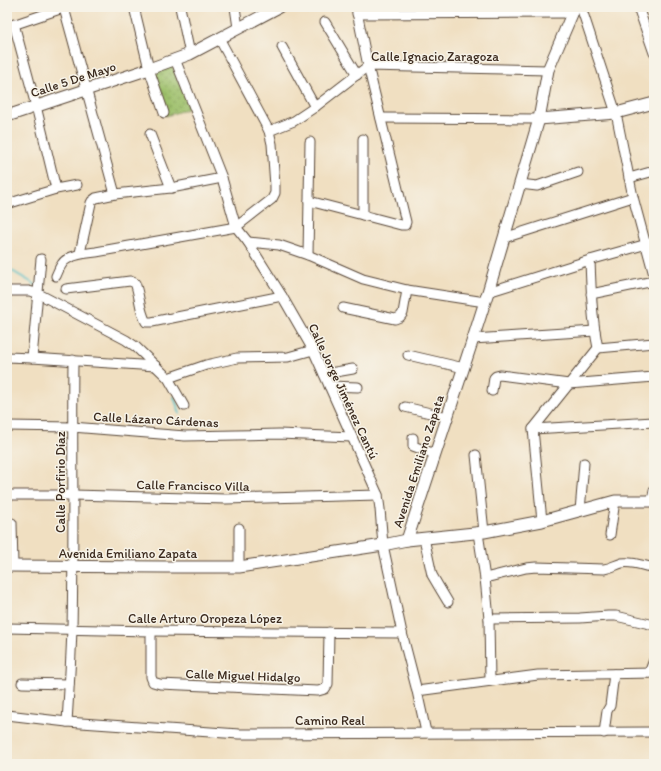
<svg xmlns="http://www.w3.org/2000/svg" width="661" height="771" font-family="Itim,sans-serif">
<defs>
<pattern id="park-dots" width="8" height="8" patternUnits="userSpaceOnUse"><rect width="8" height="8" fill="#9dc06a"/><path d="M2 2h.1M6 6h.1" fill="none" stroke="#819c57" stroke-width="1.8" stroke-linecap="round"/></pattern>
</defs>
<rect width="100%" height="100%" fill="#f7f3e8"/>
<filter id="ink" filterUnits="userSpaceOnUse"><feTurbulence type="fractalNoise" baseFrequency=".025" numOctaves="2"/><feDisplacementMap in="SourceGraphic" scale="8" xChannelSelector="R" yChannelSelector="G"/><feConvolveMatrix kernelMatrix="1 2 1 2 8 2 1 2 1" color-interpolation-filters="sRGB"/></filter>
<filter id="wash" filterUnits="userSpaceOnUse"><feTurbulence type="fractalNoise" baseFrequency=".012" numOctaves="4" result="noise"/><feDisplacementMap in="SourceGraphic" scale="16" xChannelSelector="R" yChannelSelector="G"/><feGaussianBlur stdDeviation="0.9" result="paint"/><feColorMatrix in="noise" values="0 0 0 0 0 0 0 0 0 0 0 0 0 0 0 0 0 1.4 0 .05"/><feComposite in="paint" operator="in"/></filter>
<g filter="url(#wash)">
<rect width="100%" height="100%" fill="#f0dfc1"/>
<polygon fill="url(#park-dots)" stroke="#6c7544" points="171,63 190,108 166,116 153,70"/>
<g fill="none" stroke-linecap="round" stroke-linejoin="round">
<g stroke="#52c0c8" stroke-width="2">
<polyline points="7,268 36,285"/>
<polyline points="41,289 49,295"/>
<polyline points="174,397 180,414"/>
</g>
</g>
</g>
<g filter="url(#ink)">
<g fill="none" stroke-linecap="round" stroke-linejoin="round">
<g stroke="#564536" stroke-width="11">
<g id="minor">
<polyline points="134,7 149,69 164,113"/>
<polyline points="180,7 190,54"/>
<polyline points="235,7 238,28"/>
<polyline points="581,7 616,113 633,197 654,275"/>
<polyline points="638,7 654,53"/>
<polyline points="64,8 115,194"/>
<polyline points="357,14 572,13"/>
<polyline points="325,22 357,75"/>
<polyline points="14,24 36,106 56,189"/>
<polyline points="7,27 66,7"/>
<polyline points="282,47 315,107"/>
<polyline points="175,59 222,178 236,227 248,242 282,296 313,350 378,495 380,509 383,545 402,633 417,691 426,732"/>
<polyline points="381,118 539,119"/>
<polyline points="269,131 294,121 315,107 368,66 548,70"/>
<polyline points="150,134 171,188"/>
<polyline points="363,139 363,215"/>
<polyline points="629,178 654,171"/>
<polyline points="520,184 537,186 578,172"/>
<polyline points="309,201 401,225 405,225 406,222 368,66 356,7"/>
<polyline points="7,204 56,189 77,185"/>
<polyline points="504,238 633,197"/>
<polyline points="248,242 279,245 308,255 363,279 407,290 485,302"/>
<polyline points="80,253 91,203 92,201 96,198 115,194 171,188 222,178"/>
<polyline points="308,255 310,142"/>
<path d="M56,276C58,272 59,268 62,264C67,255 86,253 96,252L236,227L272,199L275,193V186L272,144L269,131L219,38"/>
<path d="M66,289L130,281L135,283C140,295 139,310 146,322H152L282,296"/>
<polyline points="7,291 29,291 37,293 126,340 136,347 168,378 184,406"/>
<polyline points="488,292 590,260 654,242"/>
<polyline points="591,294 654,281"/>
<polyline points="343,308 395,319 400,317 403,313 407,290"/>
<polyline points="473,339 595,331"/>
<polyline points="598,348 654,343"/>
<polyline points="408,355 464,368"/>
<polyline points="7,357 32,358 156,366"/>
<polyline points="32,358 41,259"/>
<polyline points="324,374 353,369"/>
<polyline points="168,378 206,365 237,358 288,357 313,350"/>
<polyline points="329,386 358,387"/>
<polyline points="492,391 494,378 496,376 500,375 569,384 654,377"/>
<polyline points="405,407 447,417"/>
<polyline points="7,426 72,427 185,436 279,434 352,437"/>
<polyline points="533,429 654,422"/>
<polyline points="413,438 413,446 435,454"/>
<polyline points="476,455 484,532"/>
<polyline points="7,495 73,495 226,499 378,495"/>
<polyline points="652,501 654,490"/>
<polyline points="580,511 584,463"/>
<path d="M542,521L533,429L598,348C592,319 591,289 590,260"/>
<polyline points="12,523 13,566"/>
<polyline points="478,533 485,578 489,619 490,681"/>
<polyline points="610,535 615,501"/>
<polyline points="424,538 432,575 439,587 448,602"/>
<polyline points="239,567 239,528"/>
<path d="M485,578L526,568L536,567L604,569C611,568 615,565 622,563C632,561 644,566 654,568"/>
<polyline points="489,619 580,618 608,616 616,616 654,625"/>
<polyline points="7,628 151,631 402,633"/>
<polyline points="151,631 151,677 153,682 160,684 318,691 325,689 328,684 329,632"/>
<polyline points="649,673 654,660"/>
<polyline points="22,683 69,684"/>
<polyline points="417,691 538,675 654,673"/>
<polyline points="7,715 67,722 239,734 654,732"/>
<path d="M67,722C69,691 71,660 72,628C74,539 72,450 73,360"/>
<polyline points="604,733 607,711 610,706 614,674"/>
</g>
</g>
<g stroke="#564536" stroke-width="13">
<g id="tertiary">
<polyline points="7,116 149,69 190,54 279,7"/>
<polyline points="539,119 616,113 654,103"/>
<polyline points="407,540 473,339 488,292 539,119 548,70 575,7"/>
<polyline points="7,566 166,567 239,567 383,545 407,540 484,532 542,521 615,501 654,501"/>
</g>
</g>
<use href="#minor" stroke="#fff" stroke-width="9"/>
<use href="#tertiary" stroke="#fff" stroke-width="11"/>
</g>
</g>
<g text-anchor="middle" stroke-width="3" stroke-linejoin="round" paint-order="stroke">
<g font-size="13" fill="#3b2a1e" stroke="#f7f3e8">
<text x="435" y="61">Calle Ignacio Zaragoza</text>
<text transform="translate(73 79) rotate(-18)" y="5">Calle 5 De Mayo</text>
<text transform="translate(344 391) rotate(65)" y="5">Calle Jorge Jiménez Cantú</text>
<text transform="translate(156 419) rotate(3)" y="5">Calle Lázaro Cárdenas</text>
<text transform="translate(418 461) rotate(-72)" y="5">Avenida Emiliano Zapata</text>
<text transform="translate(60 482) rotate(-90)" y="5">Calle Porfirio Díaz</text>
<text transform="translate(193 485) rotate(1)" y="5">Calle Francisco Villa</text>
<text x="128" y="558">Avenida Emiliano Zapata</text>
<text x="205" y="623">Calle Arturo Oropeza López</text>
<text transform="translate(243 675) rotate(2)" y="5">Calle Miguel Hidalgo</text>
<text x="330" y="725">Camino Real</text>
</g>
</g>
<rect width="661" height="771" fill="none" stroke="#f7f3e8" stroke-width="24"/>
</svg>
